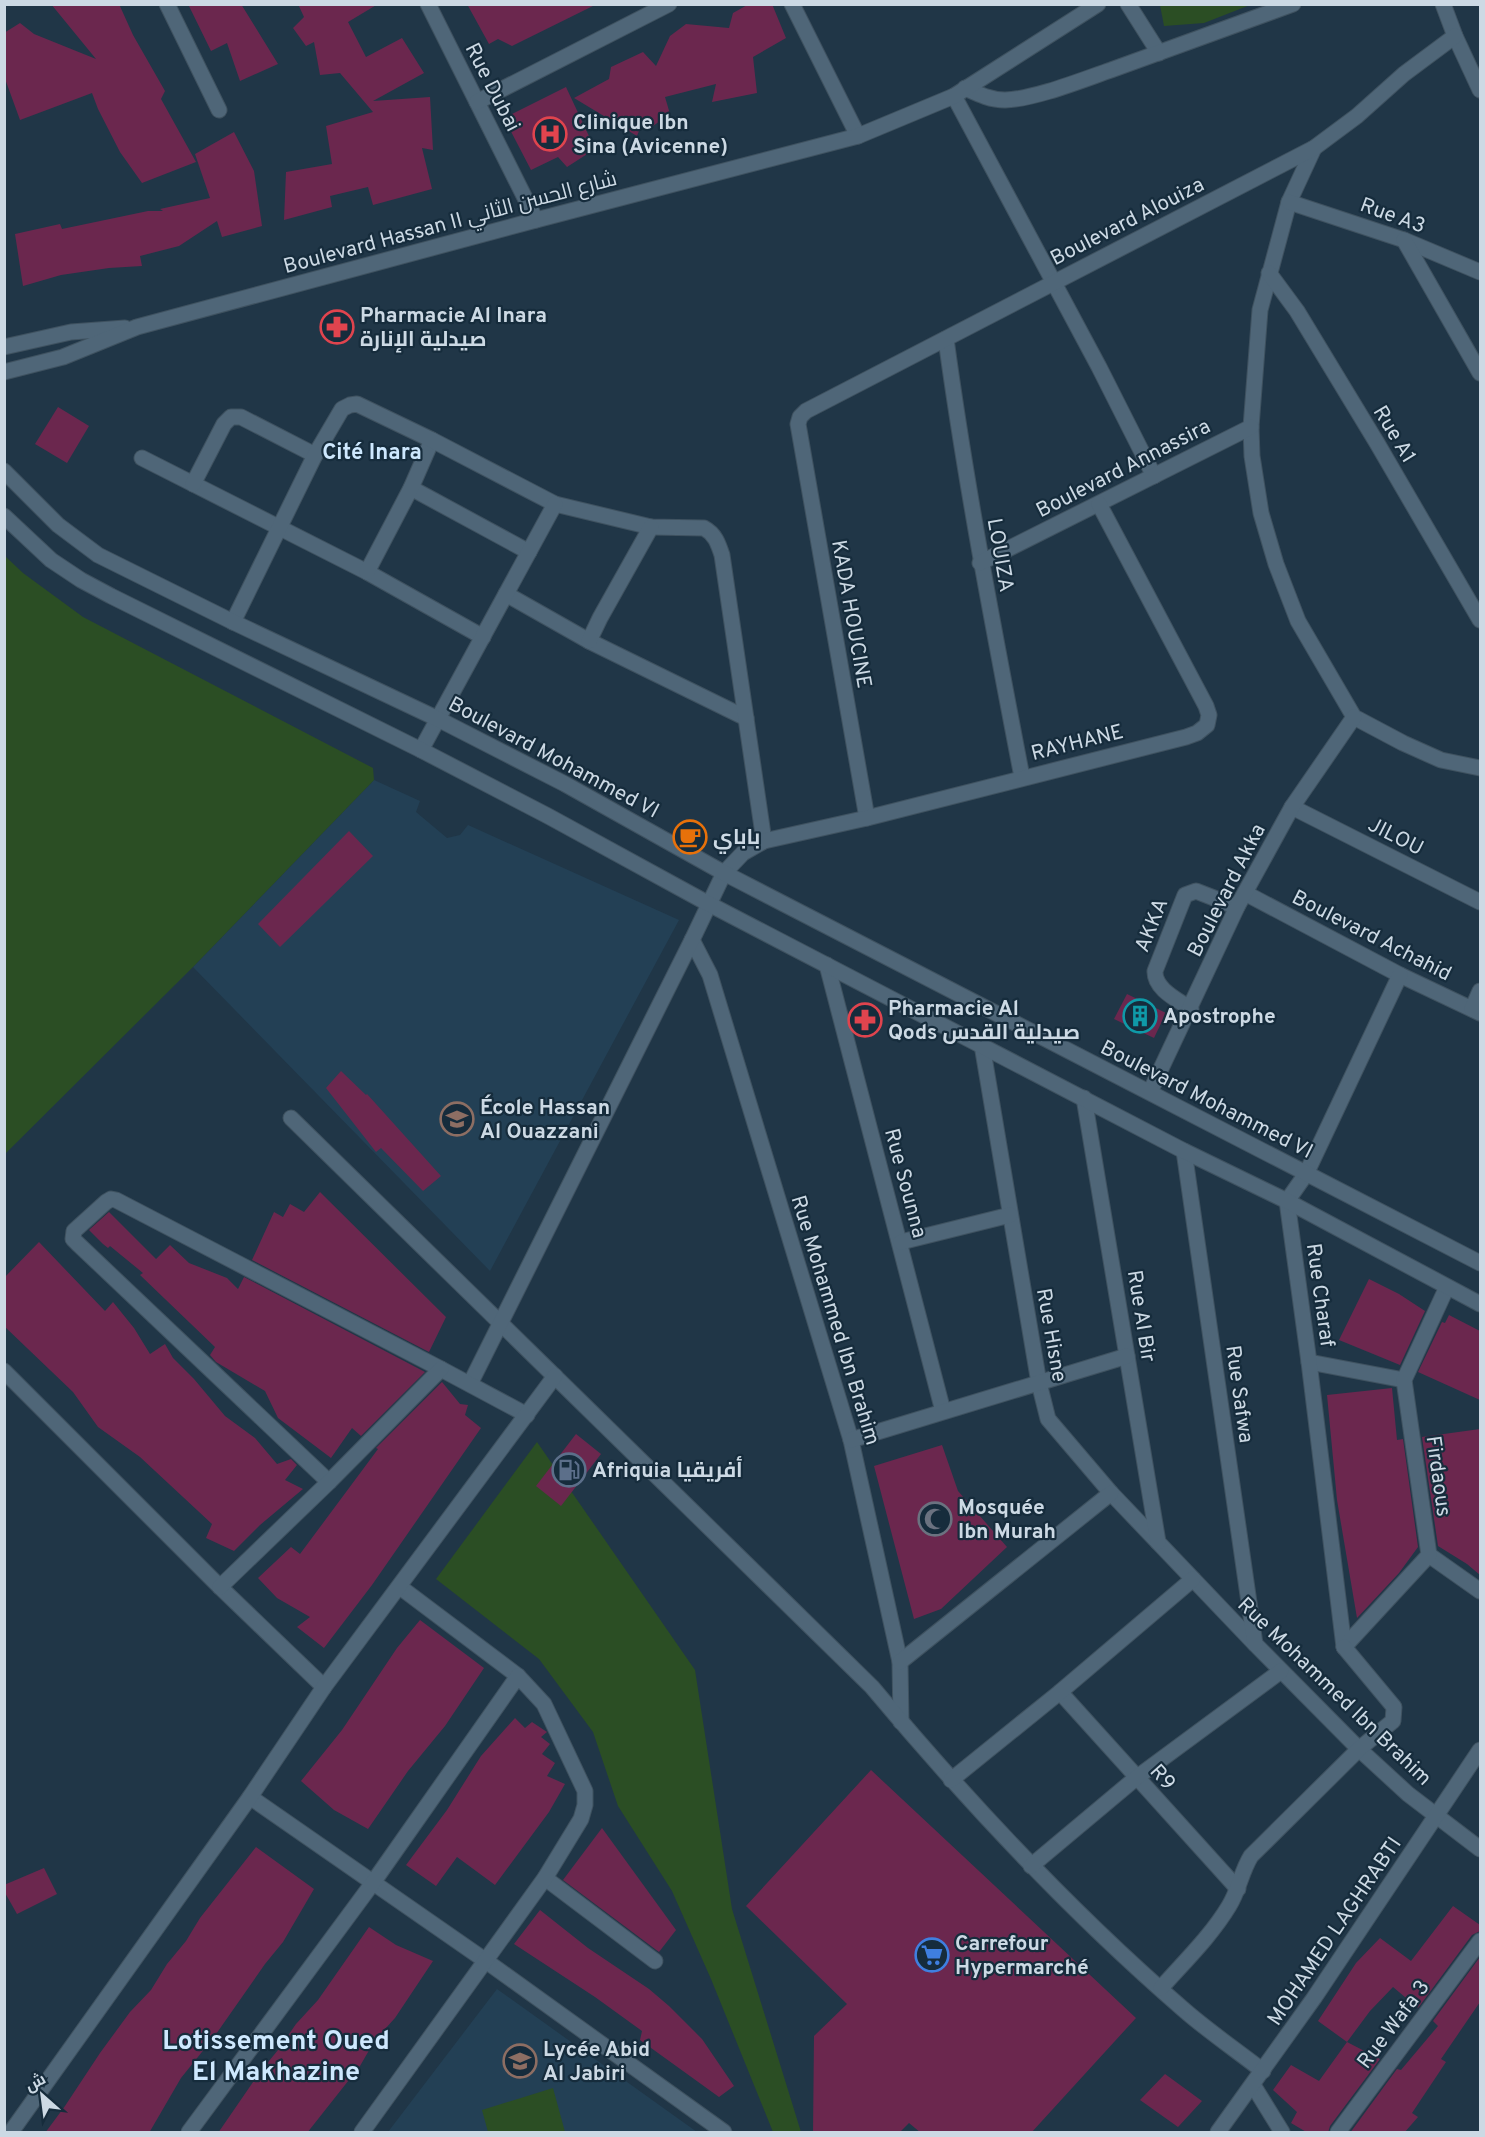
<svg xmlns="http://www.w3.org/2000/svg" width="1485" height="2137" font-family="Overpass,Cairo,sans-serif">
<rect width="100%" height="100%" fill="#203647"/>
<g fill="#234055">
<polygon points="374,780 420,801 416,812 447,838 460,835 468,825 679,920 490,1271 193,967"/>
<polygon points="497,1989 697,2132 388,2132"/>
</g>
<g fill="#2b4e24">
<polygon points="1160,5 1160,4 1250,5 1204,23 1164,26"/>
<polygon points="5,556 23,573 83,617 373,768 374,780 193,967 5,1154"/>
<polygon points="537,1442 695,1670 732,1909 801,2132 773,2132 711,1979 672,1891 618,1806 593,1732 539,1659 436,1579"/>
<polygon points="553,2088 565,2132 488,2132 482,2110"/>
</g>
<g fill="#6b274e">
<polygon points="51,4 119,4 133,35 165,91 161,99 196,162 142,183 120,152 98,109 92,93 20,120 4,76 4,33 20,23 34,34 96,59"/>
<polygon points="188,4 241,4 278,64 240,81 227,43 211,51"/>
<polygon points="298,4 378,4 348,22 366,57 402,38 424,73 373,101 430,97 433,150 422,148 432,189 373,205 368,187 330,196 332,207 284,220 286,172 332,164 326,126 373,112 340,73 320,75 314,42 306,46 293,28 304,17"/>
<polygon points="467,4 597,4 512,46 498,39 489,44"/>
<polygon points="749,4 772,4 786,38 753,57 757,93 712,102 716,84 665,97 670,114 653,126 642,123 637,136 574,98 609,79 611,67 643,52 656,66 670,36 686,24 729,28 733,13"/>
<polygon points="566,87 595,149 567,167 558,157 531,170 504,118"/>
<polygon points="234,132 254,171 262,226 222,237 217,221 179,246 140,256 142,266 109,268 61,275 23,286 15,234 60,224 62,229 148,211 163,211 160,209 210,198 195,154"/>
<polygon points="58,407 89,426 67,463 35,444"/>
<polygon points="349,831 373,856 280,947 258,924"/>
<polygon points="1127,994 1166,1013 1154,1038 1114,1019"/>
<polygon points="341,1071 366,1095 367,1094 441,1176 423,1191 381,1148 376,1152 326,1088"/>
<polygon points="320,1192 446,1317 429,1352 252,1260 274,1212 283,1217 290,1204 304,1212"/>
<polygon points="109,1212 156,1259 170,1245 189,1263 227,1278 238,1289 244,1277 425,1372 361,1436 352,1428 331,1458 278,1418 265,1391 216,1362 210,1355 215,1347 140,1275 143,1273 110,1246 108,1248 103,1244 89,1230"/>
<polygon points="39,1242 105,1311 113,1302 134,1328 150,1354 165,1344 173,1358 194,1379 225,1416 255,1438 277,1464 291,1459 297,1465 285,1480 303,1489 260,1525 234,1551 206,1538 212,1524 140,1457 98,1427 73,1392 4,1326 4,1278"/>
<polygon points="1369,1279 1399,1294 1425,1311 1400,1365 1339,1340"/>
<polygon points="1449,1315 1480,1331 1480,1400 1418,1372 1442,1322 1445,1323"/>
<polygon points="442,1382 460,1404 468,1405 465,1415 481,1428 372,1585 324,1648 297,1627 310,1617 277,1598 258,1578 291,1547 300,1554 378,1449 376,1448"/>
<polygon points="1392,1388 1397,1440 1403,1439 1418,1547 1399,1573 1357,1618 1337,1500 1327,1395"/>
<polygon points="1480,1429 1480,1575 1467,1564 1438,1546 1422,1437"/>
<polygon points="576,1434 601,1454 561,1506 536,1486"/>
<polygon points="942,1445 958,1491 1007,1547 941,1609 914,1619 874,1466"/>
<polygon points="420,1620 484,1668 445,1726 408,1771 368,1829 334,1810 301,1781 342,1730 397,1648"/>
<polygon points="515,1718 525,1728 532,1722 547,1732 541,1737 550,1744 542,1754 555,1763 547,1776 565,1784 549,1812 495,1885 457,1857 436,1886 406,1865 447,1810 481,1756"/>
<polygon points="871,1770 1136,2018 1031,2133 921,2133 909,2123 899,2133 813,2133 814,2036 847,2004 746,1906"/>
<polygon points="602,1828 676,1930 659,1952 563,1880"/>
<polygon points="256,1847 314,1889 283,1942 265,1964 214,2037 181,2078 149,2133 45,2133 65,2106 100,2053 130,2012 151,1990 167,1964 186,1941 200,1918"/>
<polygon points="44,1868 57,1894 17,1914 4,1891 4,1885"/>
<polygon points="1453,1906 1480,1925 1480,1931 1472,1935 1418,2008 1393,1987 1370,2011 1347,2042 1318,2021 1356,1963 1380,1938 1411,1961"/>
<polygon points="540,1910 588,1948 649,1989 669,2006 702,2039 734,2086 719,2097 640,2040 642,2031 595,1997 514,1944"/>
<polygon points="369,1927 396,1945 433,1961 395,2018 375,2040 360,2066 307,2133 218,2133 260,2072 278,2050 296,2024 318,2000"/>
<polygon points="1480,1957 1480,2002 1441,2059 1446,2062 1412,2113 1418,2117 1404,2133 1350,2133 1397,2069 1401,2070 1438,2026 1433,2021"/>
<polygon points="1347,2042 1380,2059 1330,2126 1328,2133 1308,2133 1291,2123 1297,2112 1273,2090 1291,2065 1319,2081"/>
<polygon points="1165,2074 1202,2101 1178,2127 1140,2100"/>
</g>
<g fill="none" stroke-linecap="round" stroke-linejoin="round">
<g stroke="#3f5260" stroke-width="17">
<g id="minor">
<polyline points="167,4 219,110"/>
<polyline points="428,4 536,220"/>
<polyline points="792,4 858,136"/>
<polyline points="1443,4 1455,36 1480,90"/>
<polyline points="954,96 1099,367 1154,476"/>
<polyline points="477,102 669,4"/>
<polyline points="1314,148 1289,202 1260,310 1251,427 1252,456 1261,513 1276,564 1298,621 1354,717 1403,743 1441,760 1480,768"/>
<polyline points="1289,202 1404,240 1480,272"/>
<polyline points="1404,240 1480,373"/>
<polyline points="1269,273 1297,311 1377,443 1480,620"/>
<path d="M946,339C966,486 994,631 1022,777"/>
<polyline points="142,458 367,572 483,637"/>
<polyline points="193,484 224,424 231,417 241,417 315,455"/>
<polyline points="411,488 529,552"/>
<polyline points="980,563 1251,427"/>
<polyline points="367,572 411,488 432,440"/>
<polyline points="506,594 589,641 746,718"/>
<path d="M233,622L315,455L342,409L350,405L357,404L432,440L555,504L651,527L704,528C715,534 718,543 722,555L764,841"/>
<polyline points="589,641 600,618 651,527"/>
<polyline points="421,750 555,504"/>
<polyline points="1292,807 1480,902"/>
<polyline points="867,818 798,424 800,417 806,411 1314,148 1357,116 1404,74 1455,36"/>
<polyline points="1245,893 1400,975 1480,1013"/>
<polyline points="692,940 710,975 851,1440 900,1662 901,1722"/>
<polyline points="827,965 943,1411"/>
<path d="M1191,1009C1178,1000 1154,989 1155,971L1185,895L1196,891L1237,907"/>
<polyline points="1472,1009 1480,991"/>
<polyline points="982,1045 1039,1383 1048,1419 1111,1493 1255,1644 1359,1749 1408,1794 1480,1849"/>
<polyline points="1150,1092 1237,907 1292,807 1354,717"/>
<polyline points="1084,1098 1158,1542"/>
<path d="M291,1118L872,1687C968,1802 1070,1911 1183,2009C1208,2031 1236,2050 1263,2071"/>
<polyline points="1184,1151 1255,1644"/>
<polyline points="901,1242 1010,1215"/>
<polyline points="1309,1362 1404,1380"/>
<polyline points="4,1371 220,1587 324,1687"/>
<polyline points="470,1384 692,940 724,873 743,853 764,841 867,818 1186,737 1197,733 1207,725 1209,715 1206,706 1099,504"/>
<polyline points="851,1440 1127,1356"/>
<polyline points="329,1482 77,1243 73,1239 74,1231 106,1202 111,1199 116,1200 441,1369 527,1415"/>
<polyline points="1429,1555 1480,1591"/>
<polyline points="220,1587 329,1482 441,1369"/>
<polyline points="400,1587 518,1676"/>
<polyline points="1344,1647 1309,1362 1287,1201 1306,1174 1400,975"/>
<polyline points="1344,1647 1429,1555 1404,1380 1447,1287"/>
<polyline points="900,1662 1111,1493"/>
<polyline points="1060,1692 1238,1889"/>
<polyline points="951,1780 1060,1692 1193,1579"/>
<polyline points="250,1797 486,1961 724,2132"/>
<polyline points="1031,1866 1136,1778 1281,1671"/>
<polyline points="545,1878 655,1961"/>
<path d="M1161,1988C1184,1962 1211,1936 1229,1906C1239,1890 1241,1872 1251,1856L1359,1749L1393,1721L1394,1707L1344,1647"/>
<polyline points="1253,2085 1282,2132"/>
<polyline points="11,2132 250,1797 324,1687 555,1376"/>
<polyline points="189,2132 372,1884 518,1676 544,1704 585,1791 585,1805 581,1819 545,1878 362,2132"/>
<polyline points="1218,2132 1314,1998 1480,1750"/>
<polyline points="1338,2132 1480,1941"/>
</g>
</g>
<g stroke="#3f5260" stroke-width="17">
<g id="secondary">
<polyline points="1128,4 1159,53"/>
<path d="M965,88C978,94 990,100 1005,100C1035,99 1082,80 1111,70C1172,48 1233,26 1293,4"/>
<polyline points="4,347 71,332 125,328"/>
<polyline points="4,372 63,357 137,327 536,220 858,136 954,96 1098,4"/>
<polyline points="4,471 58,525 98,555 233,622 438,719 565,784 724,873 1480,1263"/>
<polyline points="4,516 51,560 81,580 111,596 421,750 548,816 709,904 1184,1151 1287,1201 1480,1304"/>
</g>
</g>
<use href="#minor" stroke="#4f6678" stroke-width="15"/>
<use href="#secondary" stroke="#4f6678" stroke-width="15"/>
</g>
<defs>
<g id="hospital-ring" transform="scale(1.725)"><circle r="9.5" fill="#162c3c" stroke="#e0444e" stroke-width="1.5"/><path d="M-5-5h3v3.5h4V-5h3V5h-3V1.5h-4V5h-3Z" fill="#e0444e"/></g>
<g id="pharmacy-ring" transform="scale(1.725)"><circle r="9.5" fill="#162c3c" stroke="#e0444e" stroke-width="1.5"/><path d="M-2-6h4v4h4v4h-4v4h-4v-4h-4v-4h4Z" fill="#e0444e"/></g>
<g id="cafe-ring" transform="scale(1.725)"><circle r="9.5" fill="#162c3c" stroke="#e8710a" stroke-width="1.5"/><path d="M-5.5-4.5H6V0H3Q3 3.5 0 3.5H-2.5Q-5.5 3.5-5.5 0ZM3-3.2v2h1.7v-2ZM-6 4.5H4V6H-6Z" fill="#e8710a"/></g>
<g id="building-ring" transform="scale(1.725)"><circle r="9.5" fill="#162c3c" stroke="#0f9aa8" stroke-width="1.5"/><path d="M-4-6H4V6H1V3H-1V6H-4ZM-2.5-4.3h1.7v1.8h-1.7ZM.8-4.3h1.7v1.8H.8ZM-2.5-1h1.7V.8h-1.7ZM.8-1h1.7V.8H.8Z" fill="#0f9aa8"/></g>
<g id="school-ring" transform="scale(1.725)"><circle r="9.5" fill="#162c3c" stroke="#8d6e63" stroke-width="1.5"/><path d="M0-5L7-2L0 1L-7-2ZM-4 1L0 2.5L4 1V4Q0 6-4 4Z" fill="#8d6e63"/></g>
<g id="fuel-ring" transform="scale(1.725)"><circle r="9.5" fill="#162c3c" stroke="#5c6f8a" stroke-width="1.5"/><path d="M-5.5-6h7V0h2V4h1.3V-2.5L3-4.5l.8-.8L6-3V5H2.5V1h-1V6h-7ZM-4.2-4.7v3.2H.2V-4.7Z" fill="#5c6f8a"/></g>
<g id="mosque-ring" transform="scale(1.725)"><circle r="9.5" fill="#162c3c" stroke="#6b7280" stroke-width="1.5"/><path d="M3.5-4.9A6 6 0 1 0 3.5 4.9A5 5 0 1 1 3.5-4.9Z" fill="#6b7280"/></g>
<g id="supermarket-ring" transform="scale(1.725)"><circle r="9.5" fill="#162c3c" stroke="#3f7fe0" stroke-width="1.5"/><path d="M-6-5.5h2.5l.6 2H6L4.5 2H-2.5L-4.4-4H-6ZM-1.5 3.2a1.3 1.3 0 1 0 .1 0ZM3 3.2a1.3 1.3 0 1 0 .1 0Z" fill="#3f7fe0"/></g>
</defs>
<g fill-rule="evenodd">
<use href="#hospital-ring" x="550" y="134"/>
<use href="#pharmacy-ring" x="337" y="327"/>
<use href="#cafe-ring" x="690" y="837"/>
<use href="#building-ring" x="1140" y="1016"/>
<use href="#pharmacy-ring" x="865" y="1020"/>
<use href="#school-ring" x="457" y="1119"/>
<use href="#fuel-ring" x="569" y="1470"/>
<use href="#mosque-ring" x="935" y="1519"/>
<use href="#supermarket-ring" x="932" y="1955"/>
<use href="#school-ring" x="520" y="2061"/>
</g>
<g text-anchor="middle" stroke-width="4.5" stroke-linejoin="round" paint-order="stroke">
<g font-size="21" fill="#ccd9e4" stroke="#162c3c">
<text transform="translate(493 87) rotate(63)" y="7">Rue Dubai</text>
<text transform="translate(1393 215) rotate(20)" y="7">Rue A3</text>
<text transform="translate(1127 221) rotate(-27)" y="7">Boulevard Alouiza</text>
<text transform="translate(450 222) rotate(-15)" y="7">Boulevard Hassan II شارع الحسن الثاني</text>
<text transform="translate(1395 434) rotate(59)" y="7">Rue A1</text>
<text transform="translate(1123 468) rotate(-27)" y="7">Boulevard Annassira</text>
<text transform="translate(1001 555) rotate(80)" y="7">LOUIZA</text>
<text transform="translate(852 614) rotate(80)" y="7">KADA HOUCINE</text>
<text transform="translate(1077 742) rotate(-14)" y="7">RAYHANE</text>
<text transform="translate(554 757) rotate(28)" y="7">Boulevard Mohammed VI</text>
<text transform="translate(1396 836) rotate(27)" y="7">JILOU</text>
<text transform="translate(1226 890) rotate(-63)" y="7">Boulevard Akka</text>
<text transform="translate(1151 925) rotate(-68)" y="7">AKKA</text>
<text transform="translate(1372 935) rotate(27)" y="7">Boulevard Achahid</text>
<text transform="translate(1207 1099) rotate(27)" y="7">Boulevard Mohammed VI</text>
<text transform="translate(906 1183) rotate(75)" y="7">Rue Sounna</text>
<text transform="translate(1321 1295) rotate(82)" y="7">Rue Charaf</text>
<text transform="translate(1142 1316) rotate(81)" y="7">Rue Al Bir</text>
<text transform="translate(836 1320) rotate(73)" y="7">Rue Mohammed Ibn Brahim</text>
<text transform="translate(1052 1335) rotate(80)" y="7">Rue Hisne</text>
<text transform="translate(1240 1394) rotate(82)" y="7">Rue Safwa</text>
<text transform="translate(1439 1476) rotate(82)" y="7">Firdaous</text>
<text transform="translate(1335 1691) rotate(44)" y="7">Rue Mohammed Ibn Brahim</text>
<text transform="translate(1163 1777) rotate(48)" y="7">R9</text>
<text transform="translate(1334 1931) rotate(-56)" y="7">MOHAMED LAGHRABTI</text>
<text transform="translate(1393 2024) rotate(-53)" y="7">Rue Wafa 3</text>
</g>
<g font-size="21" font-weight="bold" fill="#ccd9e4" stroke="#162c3c" text-anchor="start">
<text x="573" y="129">Clinique Ibn<tspan x="573" dy="24">Sina (Avicenne)</tspan></text>
<text x="360" y="322">Pharmacie Al Inara<tspan x="360" dy="24">صيدلية الإنارة</tspan></text>
<text x="713" y="844">باباي</text>
<text x="888" y="1015">Pharmacie Al<tspan x="888" dy="24">Qods صيدلية القدس</tspan></text>
<text x="1163" y="1023">Apostrophe</text>
<text x="480" y="1114">École Hassan<tspan x="480" dy="24">Al Ouazzani</tspan></text>
<text x="592" y="1477">Afriquia أفريقيا</text>
<text x="958" y="1514">Mosquée<tspan x="958" dy="24">Ibn Murah</tspan></text>
<text x="955" y="1950">Carrefour<tspan x="955" dy="24">Hypermarché</tspan></text>
<text x="543" y="2056">Lycée Abid<tspan x="543" dy="24">Al Jabiri</tspan></text>
</g>
<g font-size="22" font-weight="bold" fill="#cee8fe" stroke="#162c3c">
<text x="372" y="459">Cité Inara</text>
</g>
<g font-size="27" font-weight="bold" fill="#cee8fe" stroke="#162c3c">
<text x="276" y="2049">Lotissement Oued<tspan x="276" dy="31">El Makhazine</tspan></text>
</g>
</g>
<rect width="1485" height="2137" fill="none" stroke="#ccd9e4" stroke-width="12"/>
<g transform="translate(42 2095) rotate(332)" stroke="#162c3c" stroke-width="4.5" paint-order="stroke">
<path d="M0-4.5L10 22L0 15L-10 22Z" fill="#ccd9e4"/>
<text y="-9" font-size="16" font-weight="bold" text-anchor="middle" fill="#ccd9e4">ش</text>
</g>
</svg>
